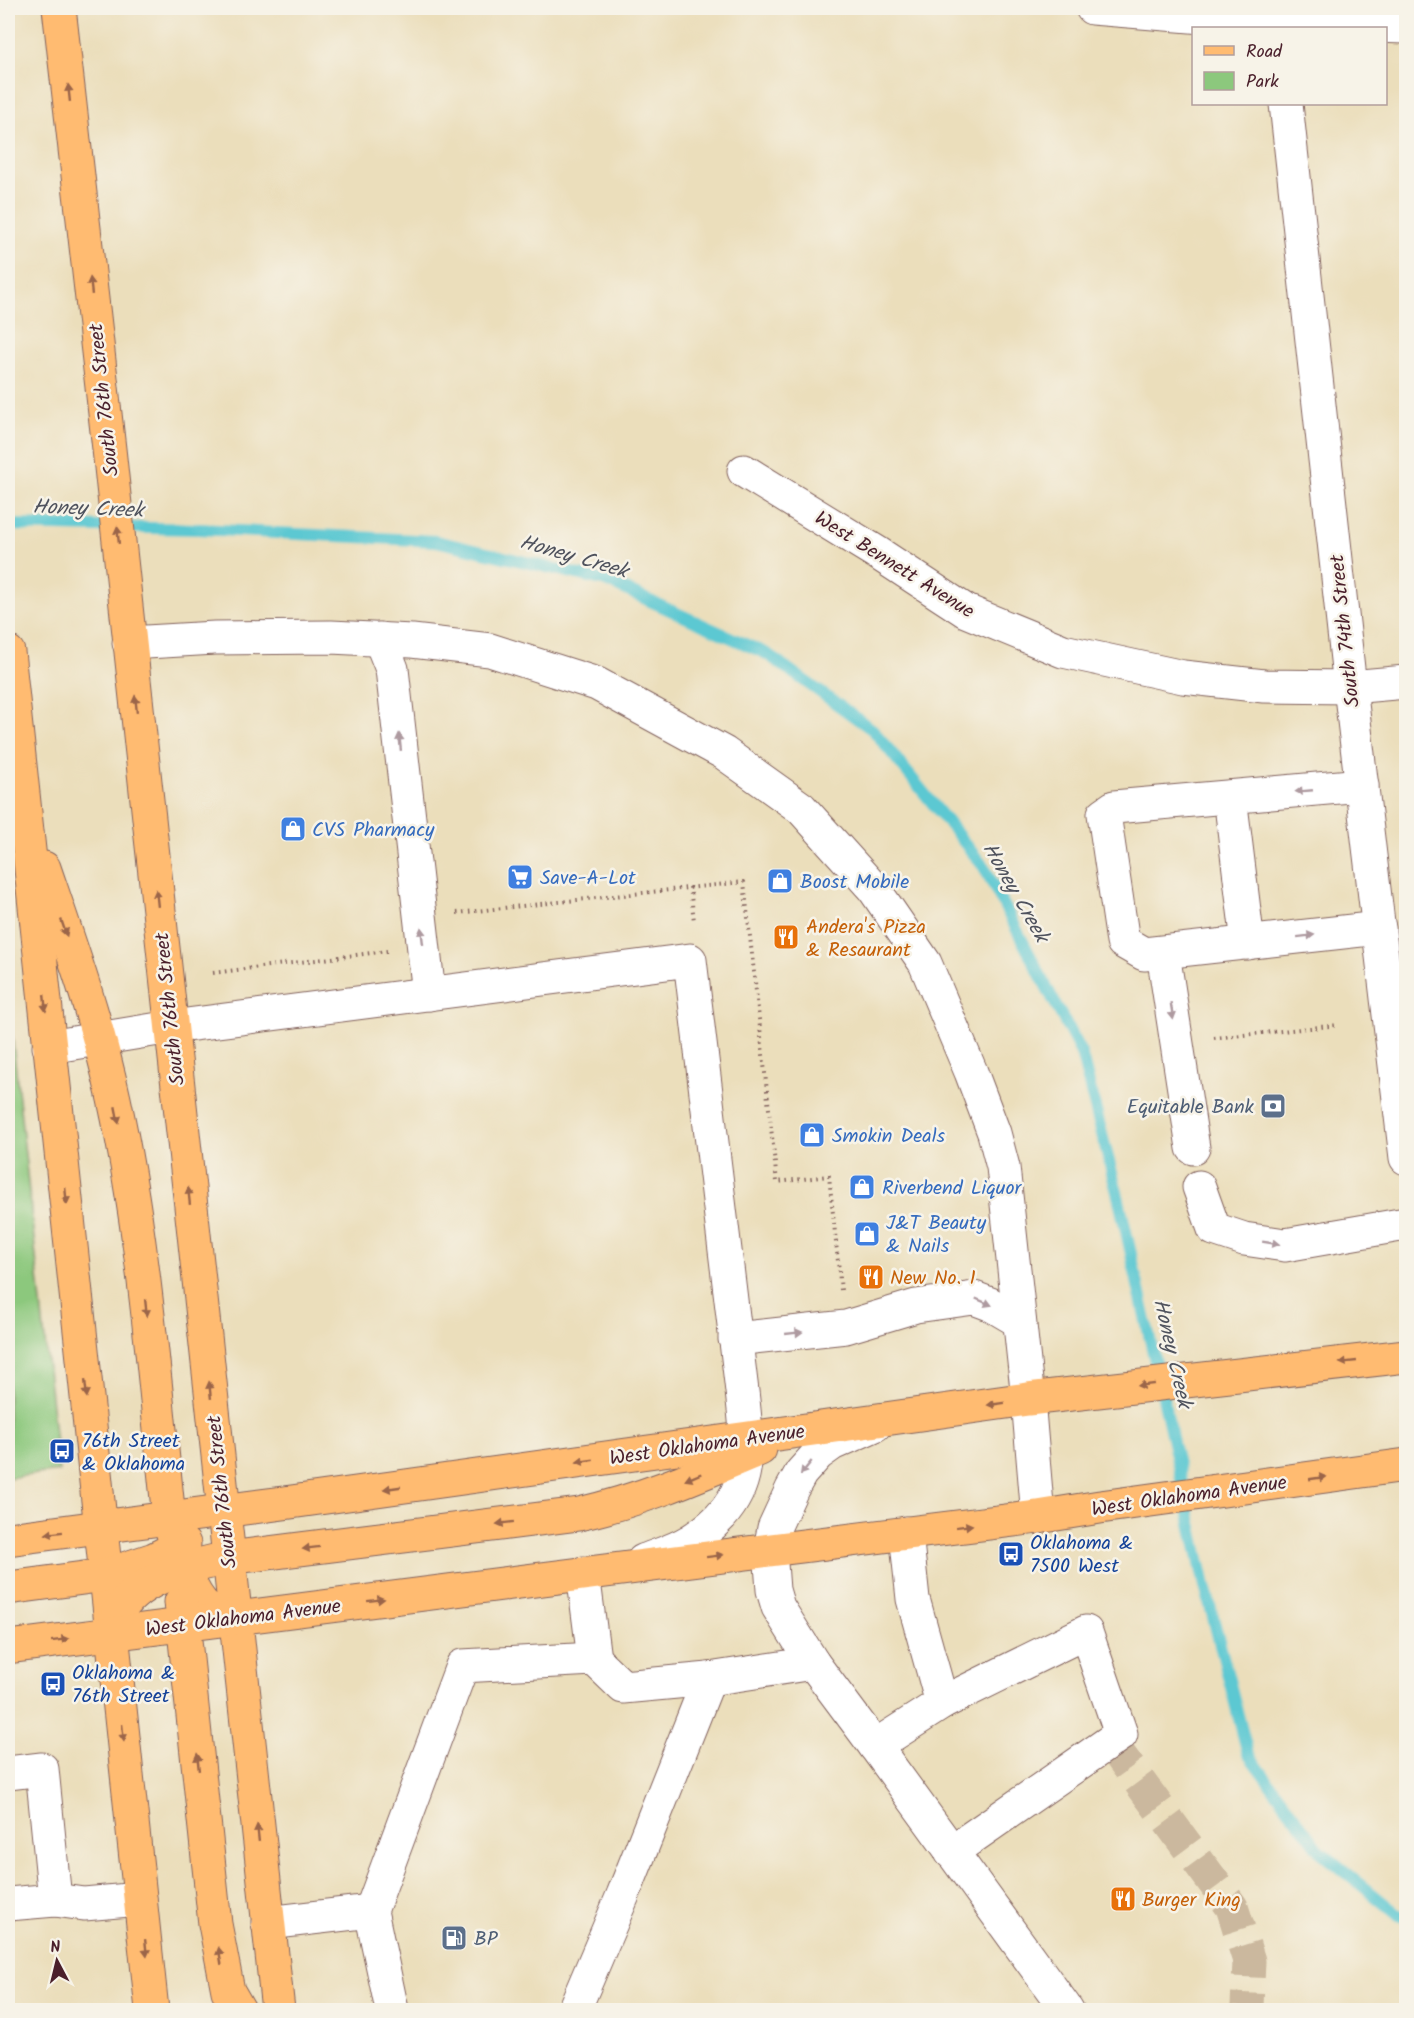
<svg xmlns="http://www.w3.org/2000/svg" width="1414" height="2018" font-family="Kalam,sans-serif">
<rect width="100%" height="100%" fill="#f7f3e8"/>
<filter id="ink" filterUnits="userSpaceOnUse"><feTurbulence type="fractalNoise" baseFrequency=".0167" numOctaves="2"/><feDisplacementMap in="SourceGraphic" scale="12" xChannelSelector="R" yChannelSelector="G"/><feConvolveMatrix kernelMatrix="1 2 1 2 8 2 1 2 1" color-interpolation-filters="sRGB"/></filter>
<filter id="wash" filterUnits="userSpaceOnUse"><feTurbulence type="fractalNoise" baseFrequency=".008" numOctaves="4" result="noise"/><feDisplacementMap in="SourceGraphic" scale="24" xChannelSelector="R" yChannelSelector="G"/><feGaussianBlur stdDeviation="1.35" result="paint"/><feColorMatrix in="noise" values="0 0 0 0 0 0 0 0 0 0 0 0 0 0 0 0 0 1.4 0 .05"/><feComposite in="paint" operator="in"/></filter>
<g filter="url(#wash)">
<rect width="100%" height="100%" fill="#ebdebb"/>
<polygon fill="#8cc87d" stroke="#6b7454" stroke-width="1.5" points="8,996 59,1471 8,1478"/>
<g fill="none" stroke-linecap="round" stroke-linejoin="round">
<polyline stroke="#5bc8d2" stroke-width="12" points="8,525 199,529 436,541 606,581 767,654 873,730 984,867 1081,1053 1119,1200 1205,1586 1248,1754 1321,1852 1397,1914 1406,1918"/>
</g>
</g>
<g filter="url(#ink)">
<g fill="none" stroke-linecap="round" stroke-linejoin="round">
<polyline stroke="#cbb89e" stroke-width="33" stroke-dasharray="33 16" stroke-linecap="butt" points="1110,1742 1232,1907 1249,1961 1247,2006 1241,2010"/>
<g stroke="#82625d" stroke-width="35">
<g id="minor">
<polyline points="1092,8 1277,23 1406,27"/>
<polyline points="1286,104 1350,687 1406,1158"/>
<polyline points="744,471 876,552 966,611 1063,651 1183,677 1264,686 1350,687 1406,682"/>
<polyline points="380,639 392,669 429,994"/>
<polyline points="129,643 215,638 331,637 412,641 490,650 597,684 724,753 801,808 874,889 925,963 971,1072 994,1133 1003,1167 1028,1399 1038,1517"/>
<polyline points="1362,785 1114,807 1104,814 1123,942 1144,954 1379,928"/>
<polyline points="1230,797 1248,943"/>
<polyline points="1163,953 1193,1148"/>
<path d="M49,1047L171,1027L690,960L741,1383C749,1451 757,1500 690,1541C676,1550 658,1555 643,1561"/>
<polyline points="1199,1187 1214,1229 1244,1239 1285,1245 1406,1224"/>
<polyline points="735,1339 846,1327 916,1306 974,1298 990,1304 1019,1321"/>
<polyline points="875,1425 832,1444 818,1454 801,1473 792,1489 774,1528 770,1550 773,1590 778,1607 813,1663 875,1746 1067,2010"/>
<polyline points="906,1533 913,1599 942,1703 1086,1632 1121,1734 951,1852"/>
<polyline points="583,1573 594,1659"/>
<polyline points="875,1746 942,1703"/>
<polyline points="8,1773 42,1769 55,1900 8,1904"/>
<polyline points="55,1900 84,1904 140,1899"/>
<polyline points="268,1923 371,1911"/>
<polyline points="392,2010 371,1911 462,1666 594,1659 623,1687 709,1679 813,1663"/>
<polyline points="574,2010 623,1895 709,1679"/>
</g>
</g>
<g stroke="#82625d" stroke-width="35">
<g id="major">
<polyline points="59,8 109,449 278,2010"/>
<polyline points="8,652 152,2010"/>
<path d="M44,868C70,944 97,1020 114,1099C144,1236 154,1378 169,1518C175,1543 188,1593 208,1609C215,1615 225,1616 235,1617"/>
<polyline points="8,1539 291,1502 1028,1399 1406,1356"/>
<polyline points="8,1588 106,1575 154,1559 184,1544"/>
<polyline points="181,1602 215,1924 228,1991 239,2010"/>
<path d="M112,1633C115,1622 118,1611 125,1603C148,1575 195,1565 228,1558L579,1514C642,1500 701,1474 760,1449"/>
<polyline points="8,1647 770,1550 1038,1517 1100,1507 1406,1465"/>
</g>
</g>
<g stroke="#82625d" stroke-width="4" stroke-dasharray="1.5 4.5" stroke-linecap="butt">
<polyline points="690,887 694,921"/>
<polyline points="457,913 744,882 777,1182 829,1176 841,1290"/>
<polyline points="213,973 387,951"/>
<polyline points="1214,1038 1339,1025"/>
</g>
<use href="#minor" stroke="#fff" stroke-width="33"/>
<use href="#major" stroke="#ffbb71" stroke-width="33"/>
</g>
<defs><path id="oneway-solid" d="M-6-.8H1V-3.2L6.5 0L1 3.2V.8H-6Z" transform="scale(1.5)"/></defs>
<g fill="#9b654a">
<use href="#oneway-solid" transform="translate(69 93) rotate(-96)"/>
<use href="#oneway-solid" transform="translate(91 286) rotate(-96)"/>
<use href="#oneway-solid" transform="translate(118 535) rotate(-96)"/>
<use href="#oneway-solid" transform="translate(136 704) rotate(-96)"/>
<use href="#oneway-solid" transform="translate(157 898) rotate(-96)"/>
<use href="#oneway-solid" transform="translate(64 928) rotate(71)"/>
<use href="#oneway-solid" transform="translate(45 1003) rotate(84)"/>
<use href="#oneway-solid" transform="translate(117 1115) rotate(79)"/>
<use href="#oneway-solid" transform="translate(66 1196) rotate(84)"/>
<use href="#oneway-solid" transform="translate(189 1196) rotate(-96)"/>
<use href="#oneway-solid" transform="translate(146 1308) rotate(84)"/>
<use href="#oneway-solid" transform="translate(1348 1362) rotate(174)"/>
<use href="#oneway-solid" transform="translate(1146 1385) rotate(173)"/>
<use href="#oneway-solid" transform="translate(86 1389) rotate(84)"/>
<use href="#oneway-solid" transform="translate(210 1390) rotate(-96)"/>
<use href="#oneway-solid" transform="translate(996 1404) rotate(172)"/>
<use href="#oneway-solid" transform="translate(585 1461) rotate(172)"/>
<use href="#oneway-solid" transform="translate(693 1477) rotate(157)"/>
<use href="#oneway-solid" transform="translate(1318 1478) rotate(-8)"/>
<use href="#oneway-solid" transform="translate(392 1488) rotate(172)"/>
<use href="#oneway-solid" transform="translate(505 1523) rotate(173)"/>
<use href="#oneway-solid" transform="translate(964 1526) rotate(-7)"/>
<use href="#oneway-solid" transform="translate(54 1533) rotate(173)"/>
<use href="#oneway-solid" transform="translate(311 1548) rotate(173)"/>
<use href="#oneway-solid" transform="translate(715 1556) rotate(-7)"/>
<use href="#oneway-solid" transform="translate(376 1600) rotate(-7)"/>
<use href="#oneway-solid" transform="translate(60 1640) rotate(-7)"/>
<use href="#oneway-solid" transform="translate(123 1733) rotate(84)"/>
<use href="#oneway-solid" transform="translate(198 1762) rotate(-96)"/>
<use href="#oneway-solid" transform="translate(258 1833) rotate(-96)"/>
<use href="#oneway-solid" transform="translate(146 1948) rotate(84)"/>
<use href="#oneway-solid" transform="translate(220 1956) rotate(-99)"/>
</g>
<g fill="#ae9aa0">
<use href="#oneway-solid" transform="translate(400 742) rotate(-96)"/>
<use href="#oneway-solid" transform="translate(1304 791) rotate(175)"/>
<use href="#oneway-solid" transform="translate(422 936) rotate(-97)"/>
<use href="#oneway-solid" transform="translate(1306 936) rotate(-7)"/>
<use href="#oneway-solid" transform="translate(1172 1011) rotate(81)"/>
<use href="#oneway-solid" transform="translate(1271 1243) rotate(9)"/>
<use href="#oneway-solid" transform="translate(984 1302) rotate(23)"/>
<use href="#oneway-solid" transform="translate(794 1333) rotate(-6)"/>
<use href="#oneway-solid" transform="translate(806 1468) rotate(129)"/>
</g>
</g>
<defs>
<g id="shop-square" transform="scale(1.35)"><rect x="-9" y="-9" width="18" height="18" rx="4" fill="#3f7fe0" stroke="#f7f3e8"/><path d="M-5-2.5h2.3a2.7 3.5 0 0 1 5.4 0H5L5.5 6h-11ZM-1.5-2.5h3a1.5 2.3 0 0 0-3 0Z" fill="#fff"/></g>
<g id="supermarket-square" transform="scale(1.35)"><rect x="-9" y="-9" width="18" height="18" rx="4" fill="#3f7fe0" stroke="#f7f3e8"/><path d="M-6-5.5h2.5l.6 2H6L4.5 2H-2.5L-4.4-4H-6ZM-1.5 3.2a1.3 1.3 0 1 0 .1 0ZM3 3.2a1.3 1.3 0 1 0 .1 0Z" fill="#fff"/></g>
<g id="restaurant-square" transform="scale(1.35)"><rect x="-9" y="-9" width="18" height="18" rx="4" fill="#e8710a" stroke="#f7f3e8"/><path d="M-5-6h1v4h1v-4h1v4h1v-4h1v5L-1.5 .5V6h-2V.5L-5-1ZM5-6V6H3V1.5H1.5Q1.5-4 5-6Z" fill="#fff"/></g>
<g id="bank-square" transform="scale(1.35)"><rect x="-9" y="-9" width="18" height="18" rx="4" fill="#5c6f8a" stroke="#f7f3e8"/><path d="M-6-4H6V4H-6ZM0-2.3a2.3 2.3 0 1 0 0 4.6a2.3 2.3 0 1 0 0-4.6Z" fill="#fff"/></g>
<g id="bus-square" transform="scale(1.35)"><rect x="-9" y="-9" width="18" height="18" rx="4" fill="#1a4fb4" stroke="#f7f3e8"/><path d="M-5-6H5V4H4V6H2V4H-2V6H-4V4H-5ZM-3.5-4V0h7V-4ZM-3.5 1.2v1.5H-2V1.2ZM2 1.2v1.5H3.5V1.2Z" fill="#fff"/></g>
<g id="fuel-square" transform="scale(1.35)"><rect x="-9" y="-9" width="18" height="18" rx="4" fill="#5c6f8a" stroke="#f7f3e8"/><path d="M-5.5-6h7V0h2V4h1.3V-2.5L3-4.5l.8-.8L6-3V5H2.5V1h-1V6h-7ZM-4.2-4.7v3.2H.2V-4.7Z" fill="#fff"/></g>
</defs>
<g fill-rule="evenodd">
<use href="#shop-square" x="293" y="829"/>
<use href="#supermarket-square" x="520" y="877"/>
<use href="#shop-square" x="780" y="881"/>
<use href="#restaurant-square" x="786" y="937"/>
<use href="#bank-square" x="1273" y="1106"/>
<use href="#shop-square" x="812" y="1135"/>
<use href="#shop-square" x="862" y="1187"/>
<use href="#shop-square" x="867" y="1234"/>
<use href="#restaurant-square" x="871" y="1277"/>
<use href="#bus-square" x="62" y="1451"/>
<use href="#bus-square" x="1011" y="1554"/>
<use href="#bus-square" x="53" y="1684"/>
<use href="#restaurant-square" x="1123" y="1899"/>
<use href="#fuel-square" x="454" y="1938"/>
</g>
<g text-anchor="middle" stroke-width="5" stroke-linejoin="round" paint-order="stroke">
<g font-size="20" fill="#4a1f2b" stroke="#f7f3e8">
<text transform="translate(103 400) rotate(-96)" y="7">South 76th Street</text>
<text transform="translate(895 564) rotate(32)" y="7">West Bennett Avenue</text>
<text transform="translate(1344 631) rotate(-96)" y="7">South 74th Street</text>
<text transform="translate(169 1009) rotate(-96)" y="7">South 76th Street</text>
<text transform="translate(707 1444) rotate(-8)" y="7">West Oklahoma Avenue</text>
<text transform="translate(221 1492) rotate(-96)" y="7">South 76th Street</text>
<text transform="translate(1189 1495) rotate(-8)" y="7">West Oklahoma Avenue</text>
<text transform="translate(243 1617) rotate(-7)" y="7">West Oklahoma Avenue</text>
</g>
<g font-size="20" fill="#366cbe" stroke="#f7f3e8" text-anchor="start">
<text x="312" y="836">CVS Pharmacy</text>
<text x="540" y="884">Save-A-Lot</text>
<text x="800" y="888">Boost Mobile</text>
<text x="832" y="1142">Smokin Deals</text>
<text x="882" y="1194">Riverbend Liquor</text>
<text x="886" y="1229">J&amp;T Beauty<tspan x="886" dy="23">&amp; Nails</tspan></text>
</g>
<g font-size="20" fill="#c56008" stroke="#f7f3e8" text-anchor="start">
<text x="806" y="933">Andera's Pizza<tspan x="806" dy="23">&amp; Resaurant</tspan></text>
<text x="890" y="1284">New No. 1</text>
<text x="1142" y="1906">Burger King</text>
</g>
<g font-size="20" fill="#4e5e75" stroke="#f7f3e8" text-anchor="end">
<text x="1254" y="1113">Equitable Bank</text>
<text x="474" y="1945" text-anchor="start">BP</text>
</g>
<g font-size="20" fill="#164399" stroke="#f7f3e8" text-anchor="start">
<text x="82" y="1447">76th Street<tspan x="82" dy="23">&amp; Oklahoma</tspan></text>
<text x="1030" y="1549">Oklahoma &amp;<tspan x="1030" dy="23">7500 West</tspan></text>
<text x="72" y="1679">Oklahoma &amp;<tspan x="72" dy="23">76th Street</tspan></text>
</g>
<g font-size="21" font-style="italic" fill="#4f525d" stroke="#f7f3e8">
<text transform="translate(88 508) rotate(2)" y="7">Honey Creek</text>
<text transform="translate(574 556) rotate(16)" y="7">Honey Creek</text>
<text transform="translate(1016 892) rotate(60)" y="7">Honey Creek</text>
<text transform="translate(1173 1353) rotate(77)" y="7">Honey Creek</text>
</g>
</g>
<rect width="1414" height="2018" fill="none" stroke="#f7f3e8" stroke-width="30"/>
<rect x="1192" y="27" width="195" height="78" fill="#f7f3e8" stroke="#b29e9c" stroke-width="1.5"/>
<rect x="1204" y="46" width="30" height="9" fill="#ffbb71" stroke="#b29e9c" stroke-width="1.5"/>
<text x="1246" y="57" font-size="18" fill="#4a1f2b">Road</text>
<rect x="1204" y="72" width="30" height="18" fill="#8cc87d" stroke="#b29e9c" stroke-width="1.5"/>
<text x="1246" y="87" font-size="18" fill="#4a1f2b">Park</text>
<g transform="translate(57 1961) rotate(353)" stroke="#f7f3e8" stroke-width="4.5" paint-order="stroke">
<path d="M0-4.5L10 22L0 15L-10 22Z" fill="#4a1f2b"/>
<text y="-9" font-size="16" font-weight="bold" text-anchor="middle" fill="#4a1f2b">N</text>
</g>
</svg>
